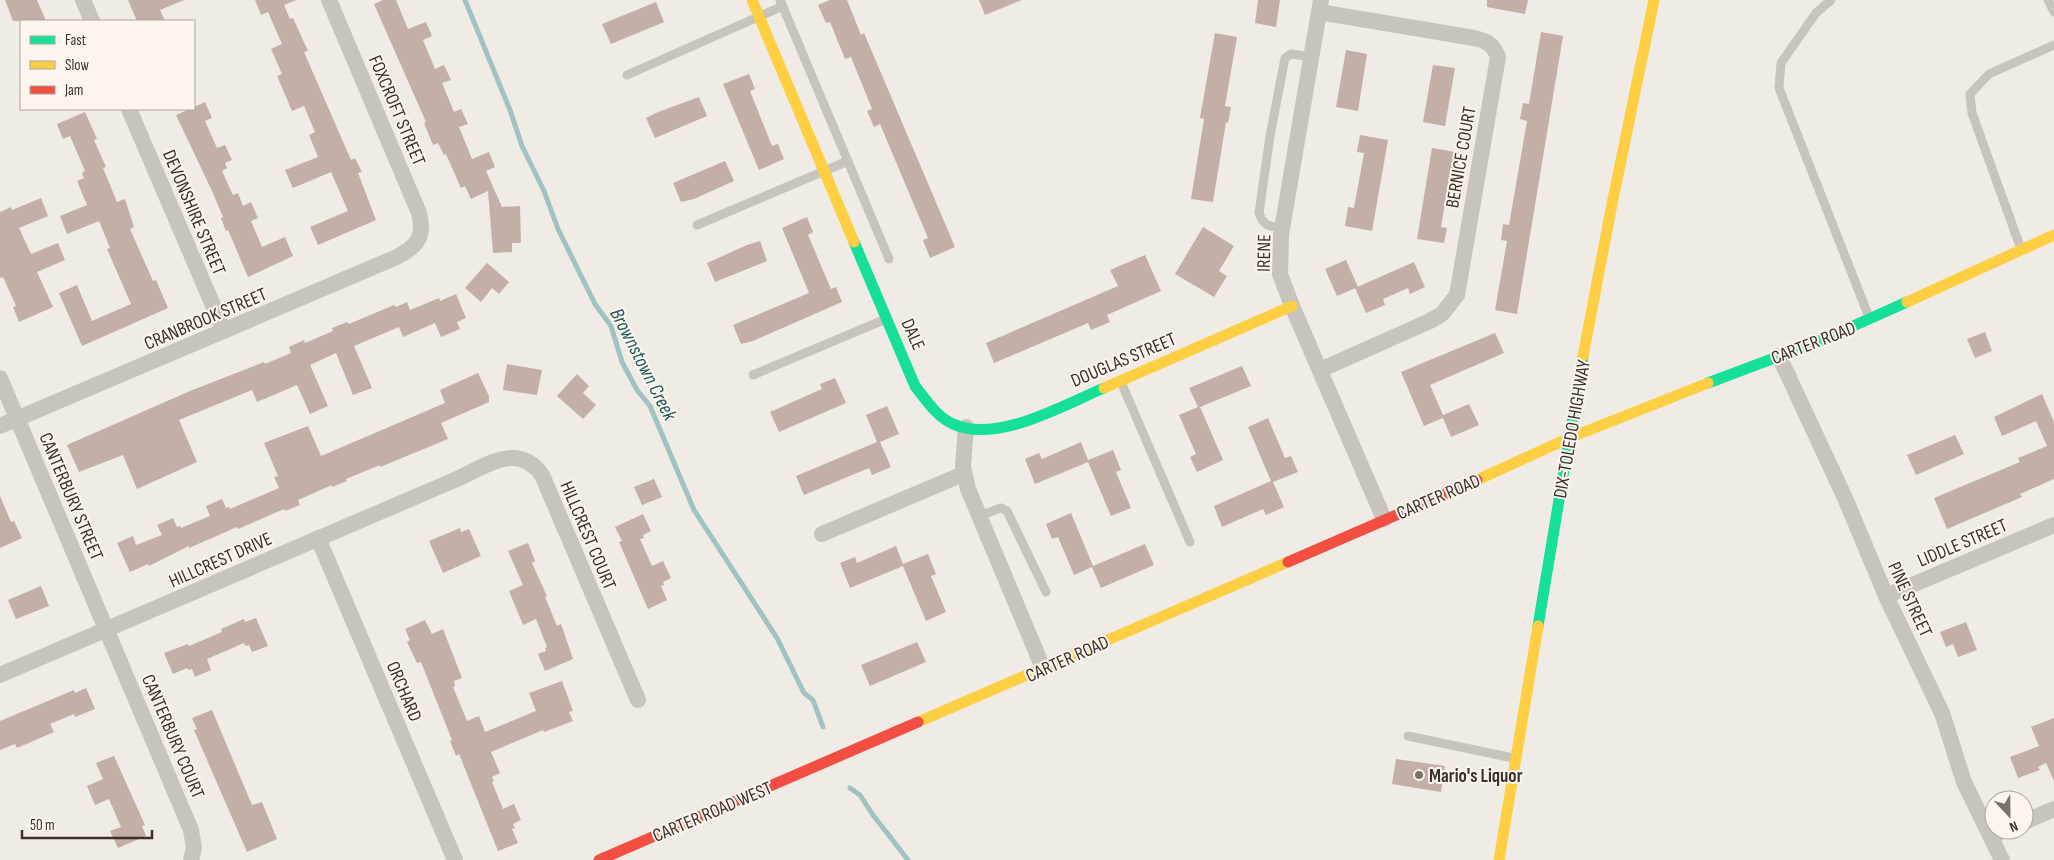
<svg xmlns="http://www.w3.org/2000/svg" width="2054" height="860" font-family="'Sofia Sans Condensed',sans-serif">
<rect width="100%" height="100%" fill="#f0ebe5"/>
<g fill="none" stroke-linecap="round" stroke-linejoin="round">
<g stroke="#a1c2c1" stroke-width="5">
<polyline points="465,0 510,110 522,146 544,191 558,229 595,304 611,326 622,362 637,390 650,406 694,510 777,638 804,693 813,700 823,727"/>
<polyline points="850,788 860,795 873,815 908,860"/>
</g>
</g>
<g fill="#c3afa7">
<polygon points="5,0 37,0 46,21 13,21"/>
<polygon points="128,0 184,0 160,10 165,21 137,21"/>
<polygon points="255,0 296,0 284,5 290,19 293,18 308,51 304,52 351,160 355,158 362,172 358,173 376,220 318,245 310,227 348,211 331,172 293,188 285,170 318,157 309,135 315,132 304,106 292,111 277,76 282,74 271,49 282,44 268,12 261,15"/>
<polygon points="383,0 396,0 408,29 426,22 432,36 423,40 435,69 444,65 451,80 442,83 454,112 461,109 468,124 459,127 472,159 489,152 495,167 486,171 502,207 520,206 521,243 512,243 512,252 493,253 488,191 471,199 465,186 461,188 446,154 444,155 438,143 433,145 424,123 426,122 374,4"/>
<polygon points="830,0 847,0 861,35 864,33 955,247 930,258 923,240 928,238 880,124 874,127 867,111 872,109 851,57 845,59 830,22 826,23 818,5"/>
<polygon points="979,0 1022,0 985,15"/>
<polygon points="1258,0 1280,0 1276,27 1255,23"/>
<polygon points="1487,0 1528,0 1525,14 1487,7"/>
<polygon points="656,2 664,22 611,44 602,24"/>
<polygon points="1541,32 1563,36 1517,314 1495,310 1507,241 1501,240 1503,224 1509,225 1527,121 1520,119 1523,103 1529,104"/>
<polygon points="1215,33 1237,37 1225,106 1231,107 1228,123 1226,122 1213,202 1191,199 1204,119 1200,118"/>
<polygon points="1346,50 1367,54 1358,111 1336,107"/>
<polygon points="1433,65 1455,68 1445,126 1423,122"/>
<polygon points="749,74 755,89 750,91 772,146 778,144 784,159 759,170 723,84"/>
<polygon points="699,97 707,116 655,138 646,118 658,112"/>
<polygon points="205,102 212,118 205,121 217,148 225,145 232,160 225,163 227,168 222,171 233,195 238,193 243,206 251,202 258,218 251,221 262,247 285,237 293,256 248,277 228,230 226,231 221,218 223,217 212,191 176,115"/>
<polygon points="85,112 97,139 94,140 106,167 103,168 117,202 125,199 134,227 130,229 153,281 156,280 168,308 82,346 59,293 77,285 92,321 131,304 107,249 110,248 99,221 67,234 60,216 87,205 77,181 84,178 82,173 85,171 70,136 63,139 57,124"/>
<polygon points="1360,135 1388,140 1372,231 1345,226 1348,207 1354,208 1364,153 1357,152"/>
<polygon points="1432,148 1461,153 1458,170 1451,168 1441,227 1447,228 1444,243 1417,239"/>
<polygon points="725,161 734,181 694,199 681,202 673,183"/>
<polygon points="41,198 48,216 19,228 31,254 58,243 65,260 37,272 53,307 19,322 13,307 16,306 3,277 0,278 0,212 11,207 12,210"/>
<polygon points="807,217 813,232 808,235 831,289 836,287 842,302 753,341 741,344 733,325 809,293 782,228"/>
<polygon points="1203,227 1234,246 1219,271 1227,276 1214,297 1175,274"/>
<polygon points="760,241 767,261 715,282 707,263 747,245"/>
<polygon points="1145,255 1161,291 1107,315 1110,322 1091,330 1088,323 994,363 986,343 1118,286 1110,270"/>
<polygon points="1346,260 1358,287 1337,296 1325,269"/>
<polygon points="1414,262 1425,287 1410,294 1408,288 1383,299 1385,305 1366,313 1355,288"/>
<polygon points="487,263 509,282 499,294 492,288 481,302 465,288"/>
<polygon points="456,294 466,318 457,322 460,329 441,337 435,323 403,337 399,327 354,346 372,388 353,395 336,353 310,365 328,406 310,414 297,385 257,402 252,390 179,420 197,462 137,489 123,455 79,472 67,445 190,391 264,362 265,364 291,353 289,347 304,340 305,343 333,331 332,328 347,322 349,324 394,305 396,307 407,302 410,310 439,298 440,301"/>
<polygon points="1985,332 1992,351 1975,358 1967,339"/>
<polygon points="1495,333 1504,353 1430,385 1443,415 1469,404 1479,425 1451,437 1443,418 1424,426 1401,372"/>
<polygon points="507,364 542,370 537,395 503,390"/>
<polygon points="1242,366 1251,386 1200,407 1223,460 1197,472 1190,457 1196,454 1179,415 1198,407 1189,388"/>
<polygon points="478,373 489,396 489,402 441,423 448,439 380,467 380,465 346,479 347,481 332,487 332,485 298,500 300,505 285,511 284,509 238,529 237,527 189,548 189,546 149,566 148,564 130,572 117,543 133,536 136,545 162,535 157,525 173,518 177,527 180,526 181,528 210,516 206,506 222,499 226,508 229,507 230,509 279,488 274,477 278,476 264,443 308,426 321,456 445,403 440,390"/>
<polygon points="577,374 589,386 583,393 596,405 583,419 557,396"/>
<polygon points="835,378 846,403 779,432 770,412 822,389 820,384"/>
<polygon points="2042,394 2054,422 2054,479 2020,494 2022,497 1947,529 1934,498 2020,462 2018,458 2047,446 2036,421 2002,436 1994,417"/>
<polygon points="887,406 899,434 880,442 891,467 872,475 869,468 804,495 796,476 877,442 866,415"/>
<polygon points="1268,418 1285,458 1291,456 1298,472 1273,482 1284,507 1266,515 1263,509 1222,527 1214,506 1271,481 1248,427"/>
<polygon points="1955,435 1964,454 1916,475 1907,455"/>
<polygon points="1081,442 1088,460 1113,450 1121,470 1116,472 1131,508 1111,516 1088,462 1035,484 1025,459 1039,453 1042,459"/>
<polygon points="654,479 662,497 642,505 634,487"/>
<polygon points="0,496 11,522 14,521 22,538 0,548"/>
<polygon points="1071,513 1093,566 1145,544 1154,565 1101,588 1092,567 1074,575 1058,537 1052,539 1046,524"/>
<polygon points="643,514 651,531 643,535 644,538 640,539 652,566 663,561 671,578 663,582 664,585 661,586 667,600 648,609 619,542 622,541 615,527"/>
<polygon points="460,528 461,532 469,529 481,556 443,573 429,541"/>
<polygon points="528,543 535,561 532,563 547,596 545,597 557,626 561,624 573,659 545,671 538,654 546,651 545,648 547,647 536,619 523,625 509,591 523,585 508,551"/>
<polygon points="896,546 903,564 928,554 936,574 931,576 946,612 926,621 903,566 850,588 840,563 855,557 857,563"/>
<polygon points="41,586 49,606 16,619 8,600"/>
<polygon points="256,618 268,646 252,652 249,645 245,646 244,643 207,659 211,670 195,677 192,669 188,670 187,668 173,674 164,653 188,644 189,646 222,632 221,629 244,619 245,622"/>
<polygon points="425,620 432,634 443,629 462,678 454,681 455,686 453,687 467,721 479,716 485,732 536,711 529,693 562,681 573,711 569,712 573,721 544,732 543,730 491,752 500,773 492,777 494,781 492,782 503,809 514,804 521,820 513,824 515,828 512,829 518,843 498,851 459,754 456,756 450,741 452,740 421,662 417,663 407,642 410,640 405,629"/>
<polygon points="1966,622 1977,650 1958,657 1953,644 1946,647 1940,632"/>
<polygon points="917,642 926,662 870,686 861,665"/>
<polygon points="86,688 95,709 75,717 74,714 50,724 54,732 17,748 15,744 0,750 0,721 74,690 75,693"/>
<polygon points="212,710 252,805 262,802 277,839 247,852 194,730 197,729 192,718"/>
<polygon points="2054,718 2054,781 2046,763 2038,767 2040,770 2018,778 2010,757 2039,746 2031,727"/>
<polygon points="114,756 145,825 142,826 146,836 118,848 110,831 121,827 109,799 95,805 87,786 103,779 96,763"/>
<polygon points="1396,759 1445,766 1441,792 1392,784"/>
</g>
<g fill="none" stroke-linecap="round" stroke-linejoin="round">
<g stroke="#c9c3be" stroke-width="9">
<polyline points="780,0 889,259"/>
<polyline points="1831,0 1816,13 1781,63 1779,88 1869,317"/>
<polyline points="2048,0 2054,12"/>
<polyline points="627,75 783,6"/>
<polyline points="697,225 848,161"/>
<path d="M1283,228C1269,226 1264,227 1259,213L1270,136L1285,58L1291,54L1312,57"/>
<polyline points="2021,249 1972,113 1970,94 1989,74 2054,45"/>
<polyline points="753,375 886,319"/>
<polyline points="1121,382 1190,542"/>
<polyline points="979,516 1001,508 1007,511 1046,592"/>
<polyline points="1408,736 1513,758"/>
</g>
<g stroke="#c9c3be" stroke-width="16">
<polyline points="83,0 92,21"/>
<polyline points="1321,0 1281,235 1280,274 1292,306 1384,519"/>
<path d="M1319,12L1474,38C1487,41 1493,44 1498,57L1457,295L1442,314L1430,321L1320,370"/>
<polyline points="129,109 224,331"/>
<polyline points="1779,356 1845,498 1886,596 1942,713 1964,782 2002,860"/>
<polyline points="0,378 191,830 194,848 191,860"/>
<path d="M0,426L397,257C418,246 425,236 419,213L329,0"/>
<polyline points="966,427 963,466 968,489 1043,668"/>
<polyline points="822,534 963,474"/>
<polyline points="318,538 455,860"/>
<polyline points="1886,596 2054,525"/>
<path d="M0,675L457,479C486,466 518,441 542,475L638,700"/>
<polyline points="2024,822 2054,809"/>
<polyline points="1991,836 2006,830"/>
</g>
<g stroke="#16e098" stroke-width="11">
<path d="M854,242L915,386C926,400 936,416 953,424C997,444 1063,405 1104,388"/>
<polyline points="1708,383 1822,340 1907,302"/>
<polyline points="1538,626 1583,356"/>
</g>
<g stroke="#ffcf43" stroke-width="11">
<polyline points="752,0 854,242"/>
<polyline points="1907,302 2054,235"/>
<polyline points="1583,356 1612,204 1654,0"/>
<polyline points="1104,388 1292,306"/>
<polyline points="1477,480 1569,438 1708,383"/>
<polyline points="918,722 1288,562"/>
<polyline points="1499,860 1538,626"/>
</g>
<g stroke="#f24e42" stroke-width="11">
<polyline points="1288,562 1477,480"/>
<polyline points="599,860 918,722"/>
</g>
</g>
<circle fill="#7a716c" stroke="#fbf5ee" stroke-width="2" cx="1419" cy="775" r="5"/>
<g text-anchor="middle" stroke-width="4" stroke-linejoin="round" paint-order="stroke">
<g font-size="19" fill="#3b302b" stroke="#fbf5ee">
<text transform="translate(398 110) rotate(67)" y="7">FOXCROFT STREET</text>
<text transform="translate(1460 157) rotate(-80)" y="7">BERNICE COURT</text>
<text transform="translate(195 212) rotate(67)" y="7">DEVONSHIRE STREET</text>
<text transform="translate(1263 253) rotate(-89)" y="7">IRENE</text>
<text transform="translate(205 318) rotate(-23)" y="7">CRANBROOK STREET</text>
<text transform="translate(914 334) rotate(66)" y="7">DALE</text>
<text transform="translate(1813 342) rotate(-21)" y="7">CARTER ROAD</text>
<text transform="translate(1123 359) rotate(-23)" y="7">DOUGLAS STREET</text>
<text transform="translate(1571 429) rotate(-80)" y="7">DIX-TOLEDO HIGHWAY</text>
<text transform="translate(72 496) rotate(67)" y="7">CANTERBURY STREET</text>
<text transform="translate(1438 496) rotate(-23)" y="7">CARTER ROAD</text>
<text transform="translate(589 535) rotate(67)" y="7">HILLCREST COURT</text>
<text transform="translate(1962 542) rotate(-23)" y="7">LIDDLE STREET</text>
<text transform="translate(220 559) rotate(-24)" y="7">HILLCREST DRIVE</text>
<text transform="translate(1911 599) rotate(65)" y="7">PINE STREET</text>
<text transform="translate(1067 658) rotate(-24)" y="7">CARTER ROAD</text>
<text transform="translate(405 691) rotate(67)" y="7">ORCHARD</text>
<text transform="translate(174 736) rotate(67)" y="7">CANTERBURY COURT</text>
<text transform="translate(712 811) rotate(-23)" y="7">CARTER ROAD WEST</text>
</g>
<g font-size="19" font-weight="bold" fill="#3b302b" stroke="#fbf5ee" text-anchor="start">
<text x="1429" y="782">Mario's Liquor</text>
</g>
<g font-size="20" font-style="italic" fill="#1f5a5e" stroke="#fbf5ee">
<text transform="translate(644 364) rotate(63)" y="7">Brownstown Creek</text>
</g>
</g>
<rect x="20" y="20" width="175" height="90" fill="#fbf5ee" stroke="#aea6a0"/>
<rect x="30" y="36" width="25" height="8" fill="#16e098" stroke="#aea6a0"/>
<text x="65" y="45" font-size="15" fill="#3b302b">Fast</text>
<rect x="30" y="61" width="25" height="8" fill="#ffcf43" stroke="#aea6a0"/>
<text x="65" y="70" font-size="15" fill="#3b302b">Slow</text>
<rect x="30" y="86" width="25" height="8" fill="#f24e42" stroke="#aea6a0"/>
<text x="65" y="95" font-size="15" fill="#3b302b">Jam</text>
<g transform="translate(2009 815) rotate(158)"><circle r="24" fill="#fbf5ee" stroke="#aea6a0"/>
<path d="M0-4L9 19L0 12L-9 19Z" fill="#7a716c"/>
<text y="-8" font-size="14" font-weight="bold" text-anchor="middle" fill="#3b302b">N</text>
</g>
<path d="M22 830v8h130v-8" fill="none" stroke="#3b302b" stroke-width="2.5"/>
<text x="30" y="830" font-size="15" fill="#3b302b" stroke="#fbf5ee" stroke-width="4" paint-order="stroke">50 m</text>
</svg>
